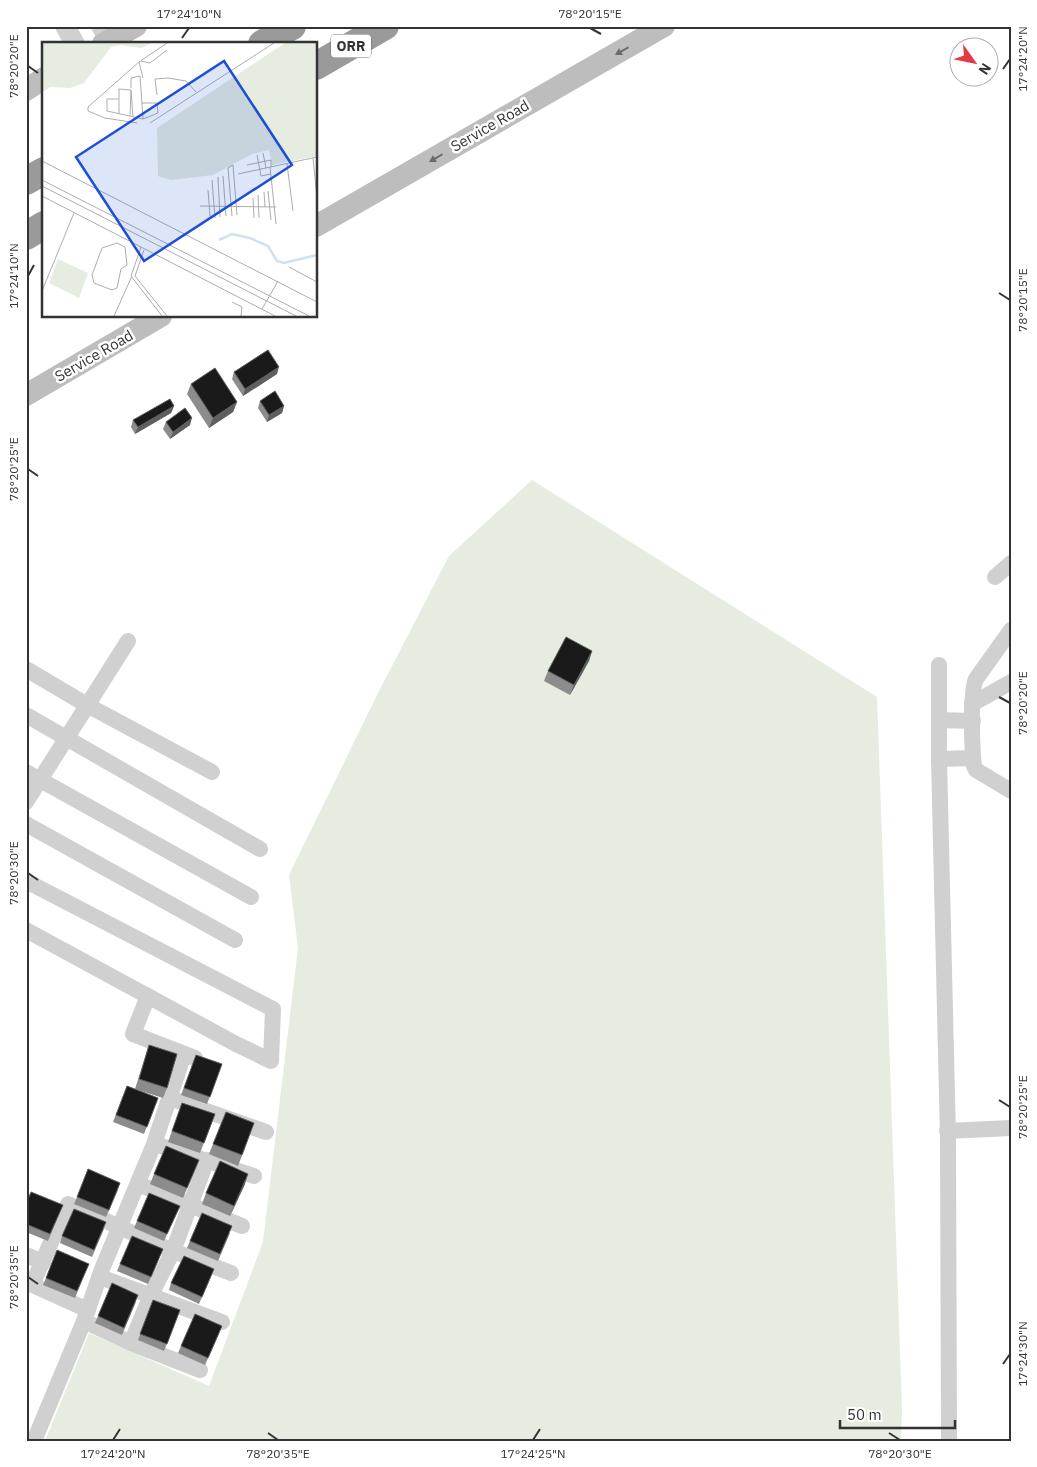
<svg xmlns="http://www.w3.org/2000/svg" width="1037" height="1467" font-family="'IBM Plex Sans',sans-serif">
<rect width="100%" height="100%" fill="#fff"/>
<polygon fill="#e6ecdf" points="532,480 877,697 902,1409 901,1441 45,1441 89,1333 209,1386 263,1242 298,948 289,875 378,693 449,556"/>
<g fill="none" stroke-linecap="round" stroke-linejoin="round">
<g stroke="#d0d0d0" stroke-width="16">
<polyline points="995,577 1011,563"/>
<path d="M1011,630L976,679C970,690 972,751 974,766L976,770L1011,791"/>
<polyline points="939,665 939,759 948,1137 949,1441"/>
<polyline points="26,669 87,705 212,772"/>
<polyline points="972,704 1011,682"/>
<polyline points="26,715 260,849"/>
<polyline points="939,720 973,721"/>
<polyline points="939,759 973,758"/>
<polyline points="26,772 251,897"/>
<polyline points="26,802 128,641"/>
<polyline points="26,824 235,940"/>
<polyline points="26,881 273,1009 271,1061 236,1044 26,930"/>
<polyline points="148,996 133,1034 195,1058"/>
<polyline points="170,1098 266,1132"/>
<polyline points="947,1131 1011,1128"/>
<polyline points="158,1145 254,1176"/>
<polyline points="138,1184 242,1226"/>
<polyline points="26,1255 43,1262"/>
<polyline points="100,1277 222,1322"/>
<polyline points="26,1282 88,1310"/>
<polyline points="32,1285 68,1204 173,1251 231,1273"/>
<polyline points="84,1321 131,1343 151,1295 173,1251 207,1160"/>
<polyline points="131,1343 200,1370"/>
<polyline points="34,1441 84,1321 102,1269 154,1144 184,1054"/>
</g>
<g stroke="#d0d0d0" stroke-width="20">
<polyline points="65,26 75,44"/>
<polyline points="101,26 110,41"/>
</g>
<g stroke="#bdbdbd" stroke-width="22">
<polyline points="103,44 136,26"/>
<polyline points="26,90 44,78"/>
<polyline points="316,226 664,26"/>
<polyline points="26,395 161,316"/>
</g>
<g stroke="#9a9a9a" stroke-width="28">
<polyline points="262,44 292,26"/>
<polyline points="316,66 385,26"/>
<polyline points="26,181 44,171"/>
<polyline points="26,236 44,225"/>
</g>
</g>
<g fill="#8c8c8c">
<polygon points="234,372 277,374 243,396 232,379"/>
<polygon points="191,384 237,402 233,412 209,428 187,394"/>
<polygon points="260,401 284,406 282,413 267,422 258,408"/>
<polygon points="174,406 171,413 135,434 131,427 133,420"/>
<polygon points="166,422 190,425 170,439 163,429"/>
<polygon points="592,651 589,661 570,695 544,681 548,671"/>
<polygon points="149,1045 167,1088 163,1098 135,1089"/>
<polygon points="196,1055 222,1064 207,1104 181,1095"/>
<polygon points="127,1086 158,1098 144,1134 113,1122"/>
<polygon points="182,1103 215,1114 200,1153 168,1142"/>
<polygon points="254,1123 238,1166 209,1154 213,1144"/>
<polygon points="199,1160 183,1198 150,1184 154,1174"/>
<polygon points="245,1184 230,1216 202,1204 206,1193"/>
<polygon points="118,1190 106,1217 74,1204 77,1197"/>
<polygon points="26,1204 63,1205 48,1241 26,1232"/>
<polygon points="180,1206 164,1241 134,1228 137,1221"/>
<polygon points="104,1229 92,1257 60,1243 62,1236"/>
<polygon points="230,1233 218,1261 187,1248 190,1241"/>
<polygon points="163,1249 148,1284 117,1271 120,1264"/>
<polygon points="86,1271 75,1298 43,1285 46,1278"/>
<polygon points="211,1276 199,1304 169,1290 171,1283"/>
<polygon points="153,1300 180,1310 164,1351 138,1340"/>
<polygon points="136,1302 122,1335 95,1323 98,1316"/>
<polygon points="219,1333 205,1365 178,1353 181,1346"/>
</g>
<g fill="#5f5f5f">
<polygon points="279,367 277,374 243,396 245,389"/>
<polygon points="237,402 233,412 209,428 213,418"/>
<polygon points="174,406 171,413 135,434 138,427"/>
<polygon points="284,406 282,413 267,422 269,415"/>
<polygon points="192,418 190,425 170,439 173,432"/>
<polygon points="592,651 589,661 570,695 574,685"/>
<polygon points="248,1174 245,1184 230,1216 234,1206"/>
</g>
<g fill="#1a1a1a" stroke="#5f5f5f">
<polygon points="268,350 279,367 245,389 234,372"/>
<polygon points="215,368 237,402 213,418 191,384"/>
<polygon points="275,391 284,406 269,415 260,401"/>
<polygon points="170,399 174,406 138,427 133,420"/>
<polygon points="185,408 192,418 173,432 166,422"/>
<polygon points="566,637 592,651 574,685 548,671"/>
<polygon points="149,1045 177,1054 167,1088 139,1079"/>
<polygon points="196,1055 222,1064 210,1097 184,1088"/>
<polygon points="127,1086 158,1098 147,1127 116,1115"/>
<polygon points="182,1103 215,1114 204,1143 172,1131"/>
<polygon points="226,1112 254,1123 242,1155 213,1144"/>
<polygon points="166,1146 199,1160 187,1188 154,1174"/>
<polygon points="220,1161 248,1174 234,1206 206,1193"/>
<polygon points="88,1169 120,1183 109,1210 77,1197"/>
<polygon points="31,1192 63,1205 50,1234 26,1224 26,1204"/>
<polygon points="149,1193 180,1206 167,1234 137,1221"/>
<polygon points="74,1209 106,1222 94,1250 62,1236"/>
<polygon points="202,1213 232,1226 220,1254 190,1241"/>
<polygon points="132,1236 163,1249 151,1277 120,1264"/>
<polygon points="57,1250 89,1264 77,1291 46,1278"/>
<polygon points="184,1256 214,1269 202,1297 171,1283"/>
<polygon points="112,1283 138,1295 124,1328 98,1316"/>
<polygon points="153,1300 180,1310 167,1344 140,1334"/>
<polygon points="195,1314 222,1326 208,1358 181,1346"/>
</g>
<defs><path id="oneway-solid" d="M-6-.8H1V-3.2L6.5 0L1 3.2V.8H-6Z" transform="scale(1.25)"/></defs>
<g fill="#6a6a6a">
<use href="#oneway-solid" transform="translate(622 51) rotate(150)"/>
<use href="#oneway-solid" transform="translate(436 158) rotate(150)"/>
</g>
<path fill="none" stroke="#333" stroke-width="2" d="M590,28L601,34M182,38L189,28M28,66L38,73M1003,69L1010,59M28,276L34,265M999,293L1010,300M28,469L38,476M999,697L1010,703M28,873L38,880M999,1100L1010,1107M28,1277L38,1284M1003,1364L1010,1354M268,1433L278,1440M889,1433L900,1440M113,1440L120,1429M533,1440L540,1429"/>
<g text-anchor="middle" stroke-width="5" stroke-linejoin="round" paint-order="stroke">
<rect fill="#fff" stroke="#707070" stroke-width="1" x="331" y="34.5" width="40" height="23" rx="4"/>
<g font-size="14" font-weight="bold" fill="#333">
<text x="351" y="51">ORR</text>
</g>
<g font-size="15" fill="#333" stroke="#fff">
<text transform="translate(490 126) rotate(-30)" y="5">Service Road</text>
<text transform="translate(94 356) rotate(-30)" y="5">Service Road</text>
</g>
</g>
<g transform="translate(42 42)">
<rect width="275" height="275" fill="#fff"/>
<path d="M0,1H110L99,6L78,3L69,5L42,41L28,46L8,45L0,51ZM243,1H275V114L230,123L227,108L210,112L171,133L129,138L116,134L115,86ZM16,217L46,231L37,256L7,241Z" fill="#e6ecdf"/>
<path fill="none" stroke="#cfe2ee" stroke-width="2.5" d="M177,198L190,192L208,196L226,204L235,219L242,221L275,213"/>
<path fill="none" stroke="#adadad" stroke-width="1" d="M99,19L108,21L125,8M97,20L101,36M89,46V36L98,34L101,77M115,53L113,37L126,36L144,39L154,50M76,57H65V69L101,77L116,71L115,61H100M77,71V47L89,48M88,74L89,48L91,75M95,81L63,76L46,69V65L97,20L125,1M108,81L232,1M221,111L224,126M215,113L219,134L229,132M271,116L275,156M0,119L275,260M245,122L251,169M205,123L229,118V125M228,125L234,182M196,132L275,115M181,134L184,174M176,135L178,175M0,138L267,274M170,138L173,176M0,144L254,274M166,148L168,174M226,149L229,178M222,150L223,165M216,153L217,176M0,154L233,274M211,156L212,176M158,164L234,165M190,174L186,126L191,123L195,173M75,201L83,205L85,223L79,227L75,246L70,248L52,241L50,233L60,206ZM99,205L89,234L120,274M102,208L93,234L125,274M247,225L275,240M0,249L32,171M190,260L200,265L199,274M220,267L236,239M72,274L90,234"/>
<path fill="#1d4ed8" fill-opacity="0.15" stroke="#1d4ed8" stroke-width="2.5" d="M182,19L250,123L102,219L34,115Z"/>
<rect width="275" height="275" fill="none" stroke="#333" stroke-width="2.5"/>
</g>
<rect width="1037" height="1467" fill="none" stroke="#ffffff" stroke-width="55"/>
<g transform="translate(974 62) rotate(123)"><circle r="24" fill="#ffffff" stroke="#adadad"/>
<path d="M0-4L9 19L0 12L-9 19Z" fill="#e63946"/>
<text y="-8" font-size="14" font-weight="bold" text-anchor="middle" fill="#333333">N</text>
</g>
<path d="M840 1420v8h115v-8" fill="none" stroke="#333333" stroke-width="2.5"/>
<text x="847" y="1420" font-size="15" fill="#333333" stroke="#ffffff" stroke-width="4" paint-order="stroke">50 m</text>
<rect x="28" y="28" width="982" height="1412" fill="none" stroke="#333" stroke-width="2"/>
<g font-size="12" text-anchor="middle" fill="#333">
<text x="189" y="18">17°24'10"N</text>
<text x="590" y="18">78°20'15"E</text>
<text transform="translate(1023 59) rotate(-90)" y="4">17°24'20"N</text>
<text transform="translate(14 66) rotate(-90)" y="4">78°20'20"E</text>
<text transform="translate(14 276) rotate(-90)" y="4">17°24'10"N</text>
<text transform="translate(1023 300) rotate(-90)" y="4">78°20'15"E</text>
<text transform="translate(14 469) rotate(-90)" y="4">78°20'25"E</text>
<text transform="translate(1023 703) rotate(-90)" y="4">78°20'20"E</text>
<text transform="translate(14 873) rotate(-90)" y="4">78°20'30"E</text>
<text transform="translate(1023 1107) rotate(-90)" y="4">78°20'25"E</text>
<text transform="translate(14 1277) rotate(-90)" y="4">78°20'35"E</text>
<text transform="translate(1023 1354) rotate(-90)" y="4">17°24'30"N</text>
<text x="113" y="1458">17°24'20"N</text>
<text x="278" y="1458">78°20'35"E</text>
<text x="533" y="1458">17°24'25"N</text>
<text x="900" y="1458">78°20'30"E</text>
</g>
</svg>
